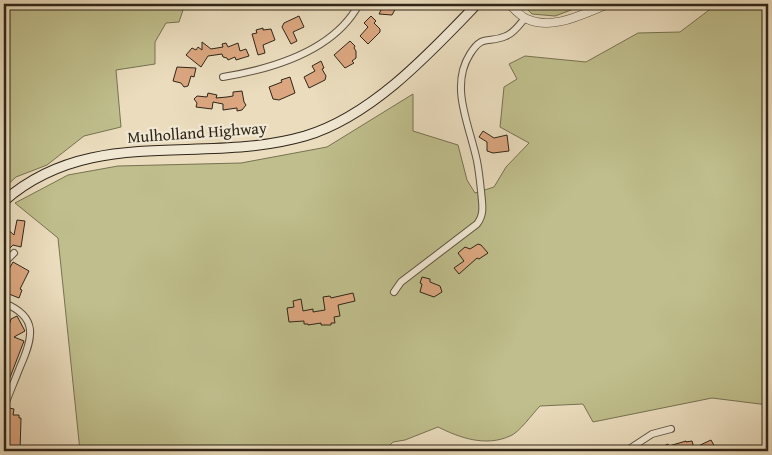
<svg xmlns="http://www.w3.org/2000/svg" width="772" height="455" font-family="'Gentium Book Plus',serif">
<rect width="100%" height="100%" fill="#eadcbd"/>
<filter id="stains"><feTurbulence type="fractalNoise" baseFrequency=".004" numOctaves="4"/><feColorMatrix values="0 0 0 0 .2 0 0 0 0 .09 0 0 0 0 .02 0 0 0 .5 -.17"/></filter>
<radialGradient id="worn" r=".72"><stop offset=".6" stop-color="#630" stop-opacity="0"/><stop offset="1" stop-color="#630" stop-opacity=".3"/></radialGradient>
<g fill="#bfbe8c" stroke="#777252">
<polygon points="4,4 185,4 179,22 166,23 155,42 155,64 116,70 121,127 84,136 47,165 16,177 4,188"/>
<polygon points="522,4 587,4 555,16 532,14"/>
<path d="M717,4H768V405L712,398L593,422L583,404L540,406C533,413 519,433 510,436C486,447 460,438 438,427L405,440L393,442L384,451H80L58,238L15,203L68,175L118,166L241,163L327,147L413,94V131L458,145L467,180L475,193L494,187L506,167L529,143L500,127L504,87L517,79L509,64L525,56L586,62L638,33L680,32Z"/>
</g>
<g fill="#dca780" stroke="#2f2519">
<polygon points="384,4 397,6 392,15 379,14"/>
<polygon points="299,16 304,27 293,32 297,41 291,44 282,27 284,23"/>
<polygon points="371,16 376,21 374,23 380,29 380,32 368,44 360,36 368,27 364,23"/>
<polygon points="263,28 263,30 271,29 275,40 263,45 265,53 258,55 252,34 257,33 256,30"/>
<polygon points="350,41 355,46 354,48 356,51 356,58 352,61 354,63 345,68 334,55"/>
<polygon points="202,42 211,49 223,47 222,44 226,43 228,47 238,43 240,51 246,49 249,56 236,60 235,57 228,60 227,58 223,57 222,54 208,56 201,67 186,55 192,48 196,50 198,47 202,50"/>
<polygon points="321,61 324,68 322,69 326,76 325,80 309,88 304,77 315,71 312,66"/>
<polygon points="177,67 196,68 194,77 191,76 188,86 184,87 181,83 173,81"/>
<polygon points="290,77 295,93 279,100 273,99 269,87 282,82 281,80"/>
<polygon points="242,91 244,102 246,105 242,110 237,111 237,108 223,110 223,104 213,102 212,109 196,107 197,103 194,99 197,96 207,97 208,93 217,95 216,98 227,97 233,96 233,92"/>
<polygon points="483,131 494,138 507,135 509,151 493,153 487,151 487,142 479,137"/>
<polygon points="17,220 25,221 21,247 13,245 8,250 4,246 4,226 14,235"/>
<polygon points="478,244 481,245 488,253 479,259 477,258 459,274 454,268 464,261 458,253 465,247 470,249"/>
<polygon points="13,262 29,271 20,289 22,290 19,298 4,292 4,278"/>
<polygon points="422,277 430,279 430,282 440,286 442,292 434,297 420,292 422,284 420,283"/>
<polygon points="353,293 355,301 338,305 340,316 334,317 335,323 331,323 331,325 321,325 321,323 308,325 308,324 304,324 304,321 289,322 287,308 294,307 293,301 301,299 303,311 313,309 313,312 325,310 323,297 330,296 331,298"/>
<polygon points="17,316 25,331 14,337 24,341 4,393 4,353 6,348 4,347 9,333 7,332 11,319"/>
<polygon points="9,408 14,409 13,415 19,415 19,418 21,418 20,451 4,451 4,427 5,427 5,418"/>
<polygon points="711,440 717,451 653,451 668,444 669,446 686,441 686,442 692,441 694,448"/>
</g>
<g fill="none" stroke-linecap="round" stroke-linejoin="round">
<g stroke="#5e5342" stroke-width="8">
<g id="minor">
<path d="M223,77C272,69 334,51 359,4"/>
<polyline points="4,263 14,253"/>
<path d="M394,292L401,282L477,224C485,214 482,203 481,191C480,181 479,171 477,161C470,126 449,87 470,54C483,33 489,44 506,36C514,33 520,24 525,18"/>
<path d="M4,303C39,317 33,338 20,367C15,380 9,394 4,407"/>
<polyline points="626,451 652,434 671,429"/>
</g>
</g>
<g stroke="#5e5342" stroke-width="9">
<path id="tertiary" d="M509,4C514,9 520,16 527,19C554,31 584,13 609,4"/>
</g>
<g stroke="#2f2519" stroke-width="11">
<path id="secondary" d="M4,201C92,124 201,166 305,136C372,116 430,53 477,4"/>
</g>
<use href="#minor" stroke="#f1e8d4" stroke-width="6"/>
<use href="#tertiary" stroke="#f1e8d4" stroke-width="8"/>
<use href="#secondary" stroke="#f1e8d4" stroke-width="9"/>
</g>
<g text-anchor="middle" stroke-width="4.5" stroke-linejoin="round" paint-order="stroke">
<g font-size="16" fill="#2f2519" stroke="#f1e8d4">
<text transform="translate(197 132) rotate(-4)" y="6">Mulholland Highway</text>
</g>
</g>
<rect width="772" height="455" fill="none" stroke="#eadcbd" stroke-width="20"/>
<rect x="5" y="5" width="762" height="445" fill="none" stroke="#2f2519" stroke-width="2.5"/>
<rect x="10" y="10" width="752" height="435" fill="none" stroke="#2f2519"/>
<rect width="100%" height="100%" filter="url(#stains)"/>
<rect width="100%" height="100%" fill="url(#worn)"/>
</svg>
